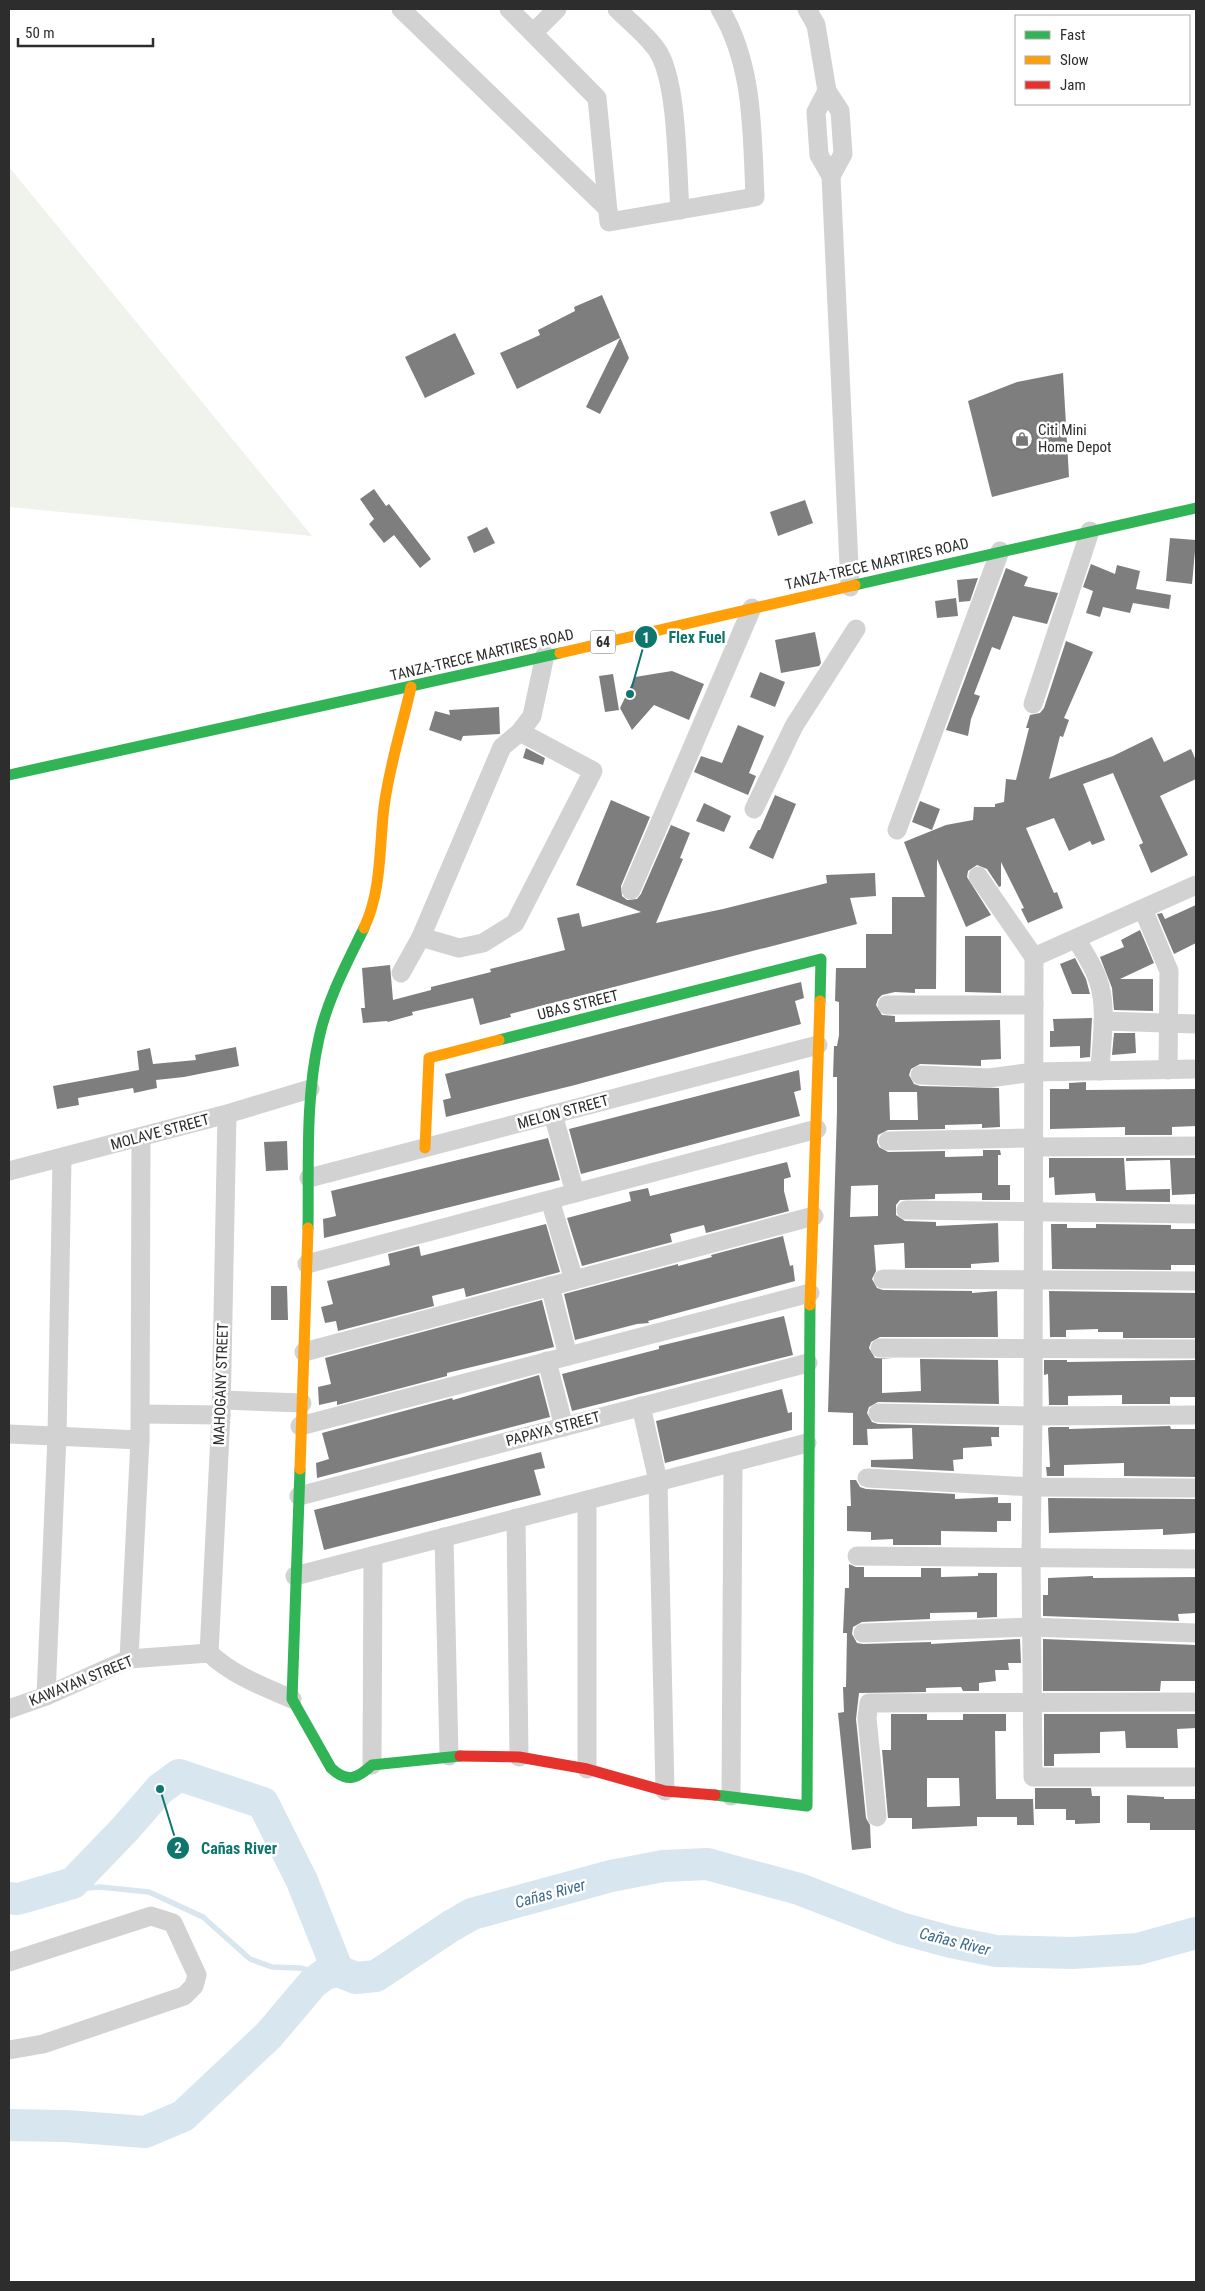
<svg xmlns="http://www.w3.org/2000/svg" width="1205" height="2291" font-family="'Roboto Condensed',sans-serif">
<rect width="100%" height="100%" fill="#fff"/>
<polygon fill="#f0f3eb" points="9,167 312,536 9,507"/>
<g fill="none" stroke-linecap="round" stroke-linejoin="round">
<polyline stroke="#d8e6f0" stroke-width="5.5" points="47,1891 100,1887 149,1892 203,1917 250,1959 272,1967 300,1968 325,1974"/>
<g stroke="#d8e6f0" stroke-width="32">
<polyline points="9,1898 18,1899 73,1883 125,1829 160,1789 179,1775 263,1803 302,1881 338,1971 356,1978 376,1976 451,1926 472,1914 611,1876 663,1866 707,1864 799,1889 900,1928 951,1942 996,1951 1072,1953 1138,1949 1196,1933"/>
<polyline points="9,2125 66,2126 145,2132 183,2116 269,2035 313,1983 325,1974 338,1971"/>
</g>
</g>
<g fill="#7e7e7e" fill-rule="evenodd">
<polygon points="602,295 629,358 600,414 586,407 620,338 517,389 500,353 540,335 538,330 575,311 574,307"/>
<polygon points="455,333 475,374 425,398 405,357"/>
<polygon points="1063,373 1069,477 992,497 968,401 1017,382"/>
<polygon points="374,489 386,506 389,504 431,559 420,568 394,535 384,543 369,524 374,519 360,499"/>
<polygon points="805,500 813,523 778,536 770,512"/>
<polygon points="487,527 495,543 474,553 467,537"/>
<polygon points="1170,538 1196,540 1192,584 1166,581"/>
<polygon points="1091,564 1115,574 1117,565 1140,571 1136,589 1171,595 1169,609 1133,603 1130,613 1103,607 1100,617 1086,613 1093,591 1083,587"/>
<polygon points="1006,568 1028,577 1024,586 1058,593 1047,624 1013,616 1000,650 992,647 974,694 980,696 971,719 968,736 946,730"/>
<polygon points="978,578 970,601 959,602 957,580"/>
<polygon points="956,598 958,616 937,618 935,601"/>
<polygon points="815,632 821,663 819,666 781,673 775,640"/>
<path d="M1066,641L1093,652L1064,718L1069,720L1063,737L1060,736L1049,779L1113,756L1152,737L1164,762L1191,749L1196,761V779L1160,796L1188,855L1151,873L1139,845L1143,843L1113,773L1083,784L1105,840L1092,845L1090,841L1069,851L1054,818L1026,828L1054,893L1057,892L1063,908L1028,923L1021,909L1024,908L1001,862V886L999,887L987,869L977,865L968,871L967,877L991,915L966,927L937,859L936,989H915V993L895,992L882,995L878,999L876,1005L882,1015L895,1016V1022L1000,1020L1001,1059L981,1060V1066L920,1064L911,1069L909,1075L914,1084L920,1086L999,1088L1000,1127L982,1128V1124L945,1125V1129L888,1130L878,1135L877,1142L879,1147L888,1152L945,1151V1157L983,1156V1150H1000L1001,1155H998V1185H1010V1200H982V1193L935,1194V1199L900,1200L896,1205V1215L905,1221L936,1222V1226L998,1223L999,1262L971,1264V1268H905L904,1243L874,1245L876,1271L872,1279L877,1288L883,1290L972,1291V1293L997,1291L998,1337H880L871,1342L869,1348L875,1358L893,1359H882V1393L921,1391L920,1359L998,1360L999,1404L878,1402L869,1407L867,1413L872,1422L878,1424L999,1427V1437H991L992,1446L963,1448V1459L953,1460L954,1471L871,1467V1460L913,1459L912,1428L867,1429L868,1445H853V1413L828,1412L837,1112V1077H833L834,1046H837L839,1035V1002L835,1001L836,968H866V934H892V897H925L904,842L946,825L973,820L974,807H995V804L1004,802L1006,779L1016,780L1029,728H1026L1030,715L1040,713L1044,708ZM889,1092H917L918,1120H890ZM878,1185V1216L850,1217L851,1186Z"/>
<polygon points="672,671 704,684 689,720 654,705 632,730 620,708 635,677"/>
<polygon points="760,672 785,682 775,707 750,697"/>
<polygon points="613,674 619,710 605,712 599,676"/>
<polygon points="499,707 500,734 463,736 461,741 429,730 435,711 450,715 449,710"/>
<polygon points="738,725 764,736 749,773 756,776 748,795 694,772 701,756 722,763"/>
<polygon points="526,748 545,758 543,765 523,758"/>
<polygon points="775,795 796,804 773,859 749,848 758,830 760,830"/>
<polygon points="611,800 650,817 621,886 622,896 627,900 637,899 641,894 671,825 690,833 680,858 683,859 656,923 723,909 827,883 826,875 875,873 876,896 850,898 857,924 510,1014 511,1017 480,1025 473,998 412,1012 413,1015 388,1022 387,1021 363,1023 361,1008 365,1008 362,968 390,965 393,1000 431,990 431,987 491,972 490,969 565,950 557,918 579,913 582,927 641,912 576,885"/>
<polygon points="920,801 940,809 932,830 912,822"/>
<polygon points="704,803 731,816 724,832 696,821"/>
<polygon points="1196,905 1196,943 1174,954 1157,914 1162,913 1165,919"/>
<polygon points="1140,930 1154,963 1120,979 1153,979 1153,1011 1114,1010 1112,988 1100,957 1124,947 1121,940"/>
<polygon points="965,936 1001,936 1001,993 965,992"/>
<polygon points="1075,958 1086,979 1090,994 1072,994 1060,964"/>
<polygon points="801,982 804,998 795,1001 801,1024 575,1085 446,1117 443,1100 451,1098 445,1074"/>
<polygon points="1092,1018 1090,1057 1080,1058 1080,1046 1050,1047 1050,1031 1054,1031 1053,1019"/>
<polygon points="1114,1033 1135,1033 1136,1053 1112,1055"/>
<polygon points="236,1047 239,1066 184,1077 156,1080 157,1088 134,1093 133,1088 78,1098 79,1105 57,1109 53,1086 139,1070 137,1051 150,1048 153,1064 196,1060 195,1055"/>
<polygon points="799,1070 801,1090 794,1092 800,1116 581,1174 569,1129"/>
<polygon points="1086,1082 1086,1090 1196,1089 1196,1126 1172,1127 1172,1135 1125,1135 1125,1127 1050,1129 1050,1089 1069,1089 1069,1083"/>
<polygon points="548,1138 560,1180 324,1238 323,1219 336,1216 331,1191"/>
<polygon points="287,1141 288,1170 266,1171 264,1142"/>
<polygon points="1049,1158 1124,1158 1126,1190 1170,1189 1170,1202 1096,1201 1095,1193 1055,1195 1054,1177 1049,1178"/>
<polygon points="1126,1158 1196,1158 1196,1194 1172,1195 1170,1160 1126,1161"/>
<polygon points="787,1162 791,1177 784,1179 784,1191 789,1211 706,1233 704,1225 688,1229 670,1234 672,1242 582,1266 567,1218 631,1201 629,1192 648,1188 650,1196"/>
<polygon points="546,1224 560,1272 466,1297 464,1288 432,1296 434,1306 338,1331 336,1321 325,1323 321,1307 333,1304 327,1281 390,1265 388,1254 419,1246 421,1256"/>
<polygon points="1051,1224 1067,1224 1067,1228 1096,1228 1096,1224 1171,1225 1171,1229 1196,1229 1196,1265 1171,1265 1171,1270 1052,1269"/>
<polygon points="783,1236 790,1266 793,1265 795,1281 648,1321 649,1323 637,1324 575,1340 564,1294 678,1264 678,1266 712,1257 711,1255"/>
<polygon points="271,1286 287,1286 288,1320 271,1320"/>
<polygon points="1049,1291 1196,1293 1196,1338 1123,1338 1123,1332 1098,1332 1098,1329 1066,1330 1066,1337 1050,1337"/>
<polygon points="542,1300 554,1347 447,1373 447,1376 337,1405 337,1401 319,1405 318,1387 331,1384 325,1358"/>
<polygon points="784,1316 793,1355 572,1411 562,1374 659,1349 659,1346"/>
<polygon points="1044,1360 1067,1360 1067,1362 1196,1360 1196,1397 1170,1397 1170,1404 1122,1404 1122,1395 1068,1396 1068,1405 1049,1405 1048,1374 1044,1375"/>
<polygon points="539,1375 550,1417 317,1478 316,1463 329,1459 322,1433 452,1398 453,1400"/>
<polygon points="782,1389 788,1413 792,1412 792,1430 665,1463 656,1421"/>
<polygon points="1170,1426 1171,1429 1196,1429 1196,1477 1124,1476 1124,1463 1064,1465 1064,1476 1047,1476 1046,1467 1050,1467 1048,1428 1050,1427 1069,1427 1069,1429"/>
<polygon points="541,1452 545,1468 534,1470 541,1495 324,1550 314,1510"/>
<polygon points="850,1480 856,1480 860,1487 866,1489 955,1494 955,1499 998,1497 998,1503 1011,1503 1011,1521 997,1521 997,1532 941,1531 941,1545 893,1545 893,1539 871,1540 871,1532 847,1531 847,1506 851,1506"/>
<polygon points="1048,1498 1196,1499 1196,1533 1163,1535 1163,1529 1049,1533"/>
<polygon points="849,1564 856,1567 864,1567 864,1577 921,1577 921,1568 941,1568 941,1577 978,1576 978,1573 997,1573 997,1617 977,1618 977,1612 930,1613 930,1619 862,1622 853,1627 852,1634 857,1643 863,1644 931,1642 931,1644 1020,1639 1021,1663 1008,1663 1009,1670 995,1670 996,1681 979,1683 979,1691 963,1691 961,1687 926,1688 926,1692 859,1693 856,1719 866,1818 870,1825 871,1848 852,1850 838,1713 844,1712 843,1687 846,1687 847,1633 843,1633 845,1588 849,1588"/>
<polygon points="1093,1576 1093,1578 1196,1577 1196,1613 1178,1614 1179,1621 1043,1616 1043,1595 1048,1595 1048,1578"/>
<polygon points="1043,1639 1196,1645 1196,1681 1161,1681 1160,1691 1043,1691"/>
<path d="M891,1714H927V1720H963V1714H1006V1731H995L996,1799H1033L1034,1825H1017V1817H977V1826L912,1829V1818H888L882,1750H891ZM927,1778H959L960,1806L927,1807Z"/>
<polygon points="1044,1714 1196,1714 1196,1728 1177,1729 1178,1748 1126,1748 1125,1731 1100,1732 1100,1753 1054,1754 1054,1766 1044,1766"/>
<polygon points="1035,1788 1091,1788 1092,1796 1100,1796 1100,1823 1075,1824 1075,1820 1066,1820 1066,1809 1035,1809"/>
<polygon points="1127,1795 1164,1797 1164,1799 1196,1799 1196,1830 1150,1830 1150,1823 1127,1823"/>
</g>
<g fill="none" stroke-linecap="round" stroke-linejoin="round">
<g stroke="#d2d2d2" stroke-width="19">
<polyline points="401,9 608,209"/>
<path d="M509,9L597,98L609,222L755,197C752,133 754,65 720,9"/>
<path d="M617,9C630,22 647,35 657,50C678,80 677,171 680,210"/>
<polyline points="807,9 816,25 827,91 840,111 843,154 831,176"/>
<polyline points="533,33 557,9"/>
<polyline points="827,91 816,112 819,155 831,176 850,587"/>
<polyline points="1033,704 1090,531"/>
<polyline points="754,809 794,726 856,629"/>
<polyline points="897,830 1000,551"/>
<polyline points="978,876 1034,957 1033,1416 1031,1558 1033,1777 1196,1777"/>
<polyline points="631,890 752,608"/>
<polyline points="1143,909 1169,971 1168,1070"/>
<polyline points="421,937 459,948 483,943 515,923 593,771 520,732"/>
<path d="M1076,939C1084,952 1093,965 1098,980C1108,1008 1101,1042 1100,1071"/>
<polyline points="1034,957 1196,885"/>
<polyline points="401,973 421,937 502,747 520,732 532,716 545,655"/>
<polyline points="887,1005 1034,1005"/>
<polyline points="1103,1021 1196,1024"/>
<polyline points="920,1075 989,1078 1034,1072 1196,1069"/>
<polyline points="553,1114 575,1193"/>
<polyline points="888,1141 1034,1138"/>
<polyline points="1034,1147 1196,1146"/>
<polyline points="9,1171 227,1114 310,1089"/>
<polyline points="309,1178 818,1045"/>
<polyline points="550,1200 574,1280"/>
<polyline points="906,1210 1196,1214"/>
<polyline points="307,1264 817,1129"/>
<polyline points="883,1279 1196,1281"/>
<polyline points="550,1286 568,1356"/>
<polyline points="880,1348 1196,1349"/>
<polyline points="304,1352 814,1216"/>
<polyline points="547,1361 564,1427"/>
<polyline points="222,1400 302,1403"/>
<polyline points="641,1406 658,1481 665,1791"/>
<polyline points="878,1413 1033,1416 1196,1415"/>
<polyline points="141,1414 221,1415"/>
<polyline points="300,1426 810,1293"/>
<polyline points="9,1434 140,1440"/>
<polyline points="867,1478 1033,1487 1196,1488"/>
<polyline points="299,1496 808,1363"/>
<polyline points="516,1518 519,1757"/>
<polyline points="444,1537 449,1756"/>
<polyline points="857,1556 1196,1559"/>
<polyline points="295,1576 807,1443"/>
<polyline points="863,1633 1031,1627 1196,1633"/>
<polyline points="209,1653 221,1415 227,1114"/>
<polyline points="129,1659 140,1440 141,1137"/>
<polyline points="46,1696 57,1436 62,1159"/>
<path d="M9,1709L46,1696L129,1659L209,1653C234,1676 262,1686 292,1699"/>
<polyline points="372,1765 373,1556"/>
<polyline points="587,1769 587,1500"/>
<polyline points="731,1796 733,1462"/>
<polyline points="877,1817 867,1718 869,1703 1196,1702"/>
<polyline points="9,1962 151,1916 173,1923 197,1975 194,1986 184,1996 43,2044 9,2050"/>
</g>
<g stroke="#30b455" stroke-width="11">
<polyline points="855,585 1196,508"/>
<polyline points="9,775 560,653"/>
<polyline points="499,1040 821,959 820,1001"/>
<path d="M308,1228C309,1165 305,1100 319,1038C327,1000 347,963 364,928"/>
<path d="M300,1469L292,1699L331,1768C347,1783 357,1779 372,1765L460,1756"/>
<polyline points="715,1795 807,1806 810,1305"/>
</g>
<g stroke="#ff9f0a" stroke-width="11">
<polyline points="560,653 855,585"/>
<path d="M364,928C382,890 379,848 384,807C389,767 402,727 411,687"/>
<polyline points="425,1148 429,1058 499,1040"/>
<polyline points="810,1305 820,1001"/>
<polyline points="300,1469 308,1228"/>
</g>
<polyline stroke="#e5322d" stroke-width="11" points="460,1756 519,1757 587,1769 665,1791 715,1795"/>
</g>
<defs>
<g id="shop-ring" transform="scale(1.125)"><circle r="9.5" fill="#fff" stroke="#767676" stroke-width="1.5"/><path d="M-5-2.5h2.3a2.7 3.5 0 0 1 5.4 0H5L5.5 6h-11ZM-1.5-2.5h3a1.5 2.3 0 0 0-3 0Z" fill="#767676"/></g>
</defs>
<g fill-rule="evenodd">
<use href="#shop-ring" x="1022" y="439"/>
</g>
<g text-anchor="middle" stroke-width="5" stroke-linejoin="round" paint-order="stroke">
<rect fill="#fff" stroke="#6c6c6c" stroke-width="1" x="590.5" y="630.5" width="25" height="23" rx="4"/>
<g font-size="14" font-weight="bold" fill="#2d2d2d">
<text x="603" y="647">64</text>
</g>
<g font-size="15" fill="#2d2d2d" stroke="#fff" text-anchor="start">
<text x="1038" y="435">Citi Mini<tspan x="1038" dy="17">Home Depot</tspan></text>
</g>
<g font-size="15" fill="#2d2d2d" stroke="#fff">
<text transform="translate(877 564) rotate(-13)" y="5">TANZA-TRECE MARTIRES ROAD</text>
<text transform="translate(482 655) rotate(-13)" y="5">TANZA-TRECE MARTIRES ROAD</text>
<text transform="translate(578 1005) rotate(-14)" y="5">UBAS STREET</text>
<text transform="translate(563 1112) rotate(-15)" y="5">MELON STREET</text>
<text transform="translate(160 1132) rotate(-15)" y="5">MOLAVE STREET</text>
<text transform="translate(221 1384) rotate(-88)" y="5">MAHOGANY STREET</text>
<text transform="translate(553 1429) rotate(-15)" y="5">PAPAYA STREET</text>
<text transform="translate(81 1681) rotate(-22)" y="5">KAWAYAN STREET</text>
</g>
<g font-size="16" font-style="italic" fill="#3d6c8d" stroke="#fff">
<text transform="translate(550 1893) rotate(-15)" y="6">Cañas River</text>
<text transform="translate(955 1941) rotate(14)" y="6">Cañas River</text>
</g>
</g>
<path fill="none" stroke="#0f766e" stroke-width="2" d="M630 694L646 637M160 1789L178 1848"/>
<g fill="#0f766e" stroke="#fff" stroke-width="2">
<circle cx="630" cy="694" r="5"/>
<circle cx="160" cy="1789" r="5"/>
<circle cx="646" cy="637" r="12"/>
<circle cx="178" cy="1848" r="12"/>
</g>
<g font-size="15" text-anchor="middle" font-weight="bold" fill="#fff">
<text x="646" y="643">1</text>
<text x="178" y="1853">2</text>
</g>
<g font-size="16" text-anchor="middle" font-weight="bold" fill="#0f766e" stroke="#fff" stroke-width="5" stroke-linejoin="round" paint-order="stroke">
<text x="697" y="643">Flex Fuel</text>
<text x="239" y="1854">Cañas River</text>
</g>
<rect width="1205" height="2291" fill="none" stroke="#2d2d2d" stroke-width="20"/>
<rect x="1015" y="15" width="175" height="90" fill="#ffffff" stroke="#ababab"/>
<rect x="1025" y="31" width="25" height="8" fill="#30b455" stroke="#ababab"/>
<text x="1060" y="40" font-size="15" fill="#2d2d2d">Fast</text>
<rect x="1025" y="56" width="25" height="8" fill="#ff9f0a" stroke="#ababab"/>
<text x="1060" y="65" font-size="15" fill="#2d2d2d">Slow</text>
<rect x="1025" y="81" width="25" height="8" fill="#e5322d" stroke="#ababab"/>
<text x="1060" y="90" font-size="15" fill="#2d2d2d">Jam</text>
<path d="M18 38v8h135v-8" fill="none" stroke="#2d2d2d" stroke-width="2.5"/>
<text x="25" y="38" font-size="15" fill="#2d2d2d" stroke="#ffffff" stroke-width="4" paint-order="stroke">50 m</text>
</svg>
